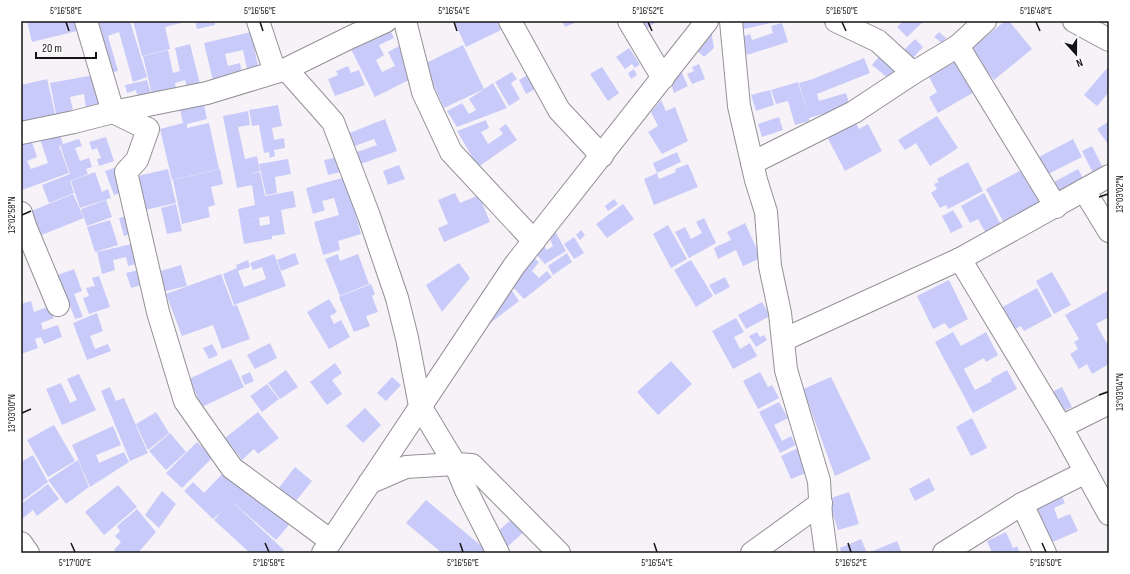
<svg xmlns="http://www.w3.org/2000/svg" width="1130" height="574" font-family="'Sofia Sans Condensed',sans-serif">
<rect width="100%" height="100%" fill="#f7f2f8"/>
<g fill="#c8cbf9" fill-rule="evenodd">
<polygon points="27,21 79,21 81,30 32,42"/>
<polygon points="101,21 130,21 147,77 133,82 119,32 108,36 118,71 105,74 91,24"/>
<polygon points="133,21 181,21 181,23 165,27 170,49 142,56"/>
<polygon points="195,21 215,21 215,25 197,29"/>
<polygon points="454,21 497,21 501,30 466,47"/>
<polygon points="562,21 579,21 565,27"/>
<polygon points="633,21 658,21 646,29"/>
<polygon points="737,21 774,21 775,22 740,30"/>
<polygon points="903,21 924,21 907,37 897,27"/>
<polygon points="1005,21 1009,21 1032,49 994,80 969,50"/>
<polygon points="782,23 788,42 747,55 742,37 750,34 752,40 773,33 771,26"/>
<polygon points="388,26 394,38 379,45 384,55 376,60 382,72 395,66 388,52 399,46 415,77 375,97 349,45"/>
<polygon points="711,30 714,48 704,57 695,49"/>
<polygon points="251,32 258,66 247,69 243,50 225,54 228,66 240,63 243,79 214,85 204,43"/>
<polygon points="939,32 946,38 942,43 934,37"/>
<polygon points="915,39 923,47 912,59 903,51"/>
<polygon points="190,44 200,84 187,88 185,80 175,83 177,93 153,99 143,56 168,50 173,73 180,71 175,48"/>
<polygon points="463,45 484,89 444,108 424,64"/>
<polygon points="629,48 640,64 635,68 632,64 625,69 616,57"/>
<polygon points="881,54 899,67 889,79 872,65"/>
<polygon points="864,58 870,73 817,94 819,101 846,93 850,106 809,118 809,121 795,125 788,101 776,104 771,90 798,82 808,115 799,83 813,79"/>
<polygon points="958,60 976,91 938,113 929,97 937,92 929,77"/>
<polygon points="699,64 705,79 692,84 687,74 694,71 692,67"/>
<polygon points="348,66 351,73 359,70 365,85 335,96 328,79 338,75 336,71"/>
<polygon points="1109,66 1109,92 1097,106 1084,95"/>
<polygon points="602,67 619,93 608,101 590,74"/>
<polygon points="634,69 637,75 631,79 628,73"/>
<polygon points="681,71 688,86 674,93 671,84"/>
<polygon points="512,72 517,79 511,83 520,99 509,106 495,82"/>
<polygon points="529,74 537,88 526,94 519,80"/>
<polygon points="94,75 100,105 86,108 84,94 70,97 73,110 56,114 50,83"/>
<polygon points="47,79 57,122 24,130 21,119 21,85"/>
<polygon points="147,80 153,100 139,104 136,90 127,93 125,85"/>
<polygon points="493,83 507,108 457,127 447,111 462,103 469,114 476,110 469,99"/>
<polygon points="770,90 774,105 756,111 751,95"/>
<polygon points="203,100 207,119 187,124 187,128 209,123 219,169 172,180 160,129 183,123 179,105"/>
<polygon points="661,100 666,111 675,107 688,141 662,154 648,132 658,126 651,112"/>
<polygon points="278,105 282,126 272,128 274,140 284,138 285,148 274,150 275,156 270,158 269,152 264,153 259,125 252,126 249,110"/>
<path d="M248,111L250,125L238,127L245,159L257,156L260,171L251,174L260,172L265,196L293,191L296,207L281,210L285,234L272,236V239L244,244L238,209L255,205L252,185L237,188L223,116ZM269,216L270,224L260,226L259,218L248,220Z"/>
<polygon points="937,116 958,148 930,166 916,143 905,150 898,140"/>
<polygon points="779,117 783,130 762,137 758,124"/>
<polygon points="385,119 397,151 358,165 354,153 377,145 374,139 352,147 347,134"/>
<polygon points="486,120 489,128 481,132 488,144 503,134 499,129 506,124 517,140 478,167 457,131"/>
<polygon points="854,120 859,129 868,124 882,151 845,171 826,135"/>
<polygon points="1108,122 1109,124 1109,143 1108,144 1097,129"/>
<polygon points="59,132 63,144 59,146 69,173 22,190 21,187 21,143 31,139 37,157 27,161 31,169 48,163 40,139"/>
<polygon points="106,137 114,161 99,166 97,159 101,158 97,148 92,150 89,142"/>
<polygon points="79,139 82,146 75,148 80,161 89,158 92,167 86,169 88,174 70,181 74,193 49,203 42,185 70,174 60,145"/>
<polygon points="1073,139 1082,157 1048,174 1039,157"/>
<polygon points="1092,146 1104,170 1094,175 1082,151"/>
<polygon points="677,152 681,162 657,173 653,163"/>
<polygon points="338,157 341,172 328,175 324,160"/>
<polygon points="288,159 291,174 275,177 277,193 266,195 259,164"/>
<polygon points="968,162 983,191 948,209 946,205 940,208 931,193 937,189 934,184 939,182 937,179"/>
<polygon points="688,164 698,187 654,205 644,179 657,173 659,179 676,172 675,169"/>
<polygon points="399,165 405,179 388,185 383,171"/>
<polygon points="117,167 123,192 114,195 105,171"/>
<polygon points="1025,168 1045,206 1006,227 986,189"/>
<polygon points="168,169 176,203 141,211 133,177"/>
<polygon points="220,169 223,184 211,187 215,205 208,207 210,217 182,224 173,180"/>
<polygon points="1078,169 1085,182 1061,195 1054,182"/>
<polygon points="95,172 102,192 108,189 111,198 80,208 71,181"/>
<polygon points="346,177 361,234 338,241 340,250 323,255 314,222 339,215 334,198 322,201 325,210 313,214 306,188"/>
<polygon points="455,193 460,203 479,195 490,222 444,242 438,228 448,224 438,200"/>
<polygon points="984,193 1002,227 987,235 978,219 970,223 961,206"/>
<polygon points="73,194 84,218 39,236 29,212"/>
<polygon points="614,199 618,204 608,211 605,206"/>
<polygon points="106,200 112,217 87,226 81,209"/>
<polygon points="176,204 182,231 167,234 161,208"/>
<polygon points="623,204 634,219 607,238 596,224"/>
<polygon points="953,210 963,227 951,233 942,216"/>
<polygon points="130,215 136,232 124,236 119,218"/>
<polygon points="704,218 716,243 689,258 675,232 685,227 691,239 702,233 696,222"/>
<polygon points="110,220 118,245 95,252 87,227"/>
<polygon points="745,223 761,258 743,266 736,250 718,259 714,248 731,240 727,232"/>
<polygon points="668,225 687,259 671,268 653,234"/>
<polygon points="581,230 585,235 580,240 576,235"/>
<polygon points="555,231 566,251 545,264 534,252 542,244 547,250 553,246 548,235"/>
<polygon points="574,237 584,253 574,259 564,244"/>
<polygon points="136,243 141,263 128,266 126,257 113,260 115,270 102,274 97,252"/>
<polygon points="295,253 299,264 281,271 277,260"/>
<polygon points="567,253 572,262 553,275 548,266"/>
<polygon points="274,254 286,286 234,305 223,274 237,268 236,265 248,260 250,267 238,271 244,287 266,279 262,267 253,270 250,263"/>
<polygon points="338,254 340,261 358,254 369,284 340,296 325,259"/>
<polygon points="530,255 539,262 532,271 539,278 547,271 552,277 524,299 508,282"/>
<polygon points="691,260 713,296 696,307 674,270"/>
<polygon points="459,263 470,278 442,312 426,285"/>
<polygon points="181,265 187,286 162,292 157,272"/>
<polygon points="74,269 82,291 74,294 83,317 75,319 58,275"/>
<polygon points="143,269 148,283 131,288 126,273"/>
<polygon points="1052,272 1071,305 1054,314 1036,281"/>
<polygon points="221,274 233,306 237,305 250,339 222,349 213,325 182,336 166,294"/>
<polygon points="99,276 110,307 89,314 83,298 89,296 86,288 95,286 92,278"/>
<polygon points="725,277 730,287 715,295 709,285"/>
<polygon points="949,280 968,319 949,329 945,323 933,329 917,296"/>
<polygon points="506,282 519,301 489,324 480,315"/>
<polygon points="371,284 375,294 372,296 378,312 366,316 370,326 354,332 339,297"/>
<polygon points="1037,288 1052,316 1024,331 1021,326 1012,331 999,309"/>
<polygon points="1109,290 1109,317 1096,324 1109,347 1109,364 1092,374 1087,364 1079,369 1070,354 1078,349 1074,342 1079,339 1065,315"/>
<polygon points="329,299 337,312 330,316 334,324 341,320 350,337 329,349 307,312"/>
<polygon points="31,301 34,312 50,306 54,318 41,323 43,330 58,325 62,337 44,344 41,337 35,339 38,348 21,354 21,304"/>
<polygon points="762,302 770,316 746,329 738,315"/>
<polygon points="97,313 103,331 90,336 95,349 108,344 111,351 87,360 73,323"/>
<polygon points="736,318 744,332 734,337 740,349 750,343 757,356 733,369 712,331"/>
<polygon points="757,332 760,337 764,335 767,340 756,347 749,336"/>
<polygon points="953,332 961,346 986,332 998,355 986,362 984,358 964,369 975,390 992,381 991,379 1007,370 1017,389 973,413 935,342"/>
<polygon points="270,343 277,358 255,369 247,355"/>
<polygon points="212,344 218,355 209,359 203,348"/>
<polygon points="231,359 244,387 202,407 189,379"/>
<polygon points="671,361 692,384 658,415 637,392"/>
<polygon points="335,363 342,373 332,380 342,394 327,405 310,382"/>
<polygon points="286,370 298,387 280,399 268,383"/>
<polygon points="250,372 254,381 245,385 241,376"/>
<polygon points="760,372 768,387 772,385 779,398 758,409 743,381"/>
<polygon points="79,374 96,410 62,425 46,389 61,383 70,403 77,400 67,379"/>
<polygon points="392,377 401,385 386,401 377,393"/>
<polygon points="831,377 871,459 835,476 803,389"/>
<polygon points="267,384 279,399 262,412 250,396"/>
<polygon points="110,387 116,401 124,398 148,453 130,461 101,391"/>
<polygon points="1062,387 1072,407 1054,416 1044,396"/>
<polygon points="779,402 788,418 774,425 782,441 791,436 796,445 780,453 759,412"/>
<polygon points="365,408 381,425 363,443 346,426"/>
<polygon points="156,412 169,433 148,450 136,424"/>
<polygon points="258,412 279,438 258,454 254,449 242,460 225,438"/>
<polygon points="972,418 987,448 971,456 956,427"/>
<polygon points="54,425 75,461 48,477 27,440"/>
<polygon points="113,426 121,445 96,455 99,463 124,452 129,462 90,487 72,445"/>
<polygon points="170,433 186,452 166,470 149,451"/>
<polygon points="197,442 213,457 182,488 166,473"/>
<polygon points="798,448 808,472 791,479 781,456"/>
<polygon points="33,455 48,482 21,502 21,462"/>
<polygon points="78,460 89,487 66,504 48,480"/>
<polygon points="295,467 312,481 291,507 275,493"/>
<polygon points="225,471 245,487 289,525 276,540 229,499 284,550 281,553 250,553 214,520 221,512 213,519 184,491 193,482 204,493"/>
<polygon points="929,478 935,490 915,501 909,489"/>
<polygon points="48,484 59,499 37,516 33,510 21,520 21,504"/>
<polygon points="118,485 137,507 104,535 85,512"/>
<polygon points="162,491 176,504 159,528 145,515"/>
<polygon points="849,492 859,524 838,530 828,499"/>
<polygon points="1061,494 1065,503 1054,508 1058,519 1070,514 1078,531 1046,545 1030,508"/>
<polygon points="426,500 490,553 442,553 406,523"/>
<polygon points="137,509 156,532 138,553 117,553 114,550 121,542 115,536 120,531 117,526"/>
<polygon points="515,516 527,529 506,548 494,535"/>
<polygon points="1006,532 1013,548 1017,546 1020,553 992,553 987,541"/>
<polygon points="861,539 867,553 841,553 840,548"/>
<polygon points="897,541 902,553 868,553"/>
</g>
<g fill="none" stroke-linecap="round" stroke-linejoin="round">
<g stroke="#949096" stroke-width="24">
<g id="minor">
<polyline points="86,21 113,112 148,129 137,160 126,172 158,312 185,401 232,468 331,541"/>
<polyline points="258,21 275,72"/>
<polyline points="405,21 423,92 451,152 534,241"/>
<polyline points="510,21 559,110 602,156"/>
<polyline points="629,21 663,78"/>
<polyline points="731,21 739,106 756,180 766,212 770,266 780,313 786,370 819,481 821,516 826,553"/>
<polyline points="836,21 878,41 913,73"/>
<polyline points="1074,21 1109,40"/>
<polyline points="958,46 1056,207"/>
<polyline points="286,69 333,122 369,216 397,298 407,338 420,406 455,464 466,490 498,553"/>
<polyline points="21,133 74,122 113,112 207,93 286,69 351,37 386,21"/>
<polyline points="752,163 854,112 913,73 958,46 985,21"/>
<polyline points="1084,190 1109,231"/>
<polyline points="21,213 25,226 58,305"/>
<polyline points="960,259 1061,427 1109,514"/>
<polyline points="783,340 960,259 1109,176"/>
<polyline points="1061,427 1109,403"/>
<polyline points="369,483 406,467 455,464 472,465 559,553"/>
<polyline points="1022,504 1045,553"/>
<polyline points="21,543 28,553"/>
<polyline points="323,553 514,266 707,21"/>
<polyline points="752,553 821,503"/>
<polyline points="944,553 1022,504 1086,472"/>
</g>
</g>
<use href="#minor" stroke="#fff" stroke-width="22"/>
</g>
<path fill="none" stroke="#151416" stroke-width="1.5" d="M66,22L69,31M260,22L263,31M454,22L457,31M648,22L652,31M842,22L846,31M1036,22L1040,31M1099,197L1108,194M22,215L31,211M1099,395L1108,392M22,413L31,409M71,543L75,552M265,543L269,552M460,543L463,552M654,543L657,552M848,543L851,552M1042,543L1046,552"/>
<rect width="1130" height="574" fill="none" stroke="#ffffff" stroke-width="44"/>
<g transform="translate(1076 54) rotate(159)" stroke="#ffffff" stroke-width="3" paint-order="stroke">
<path d="M0-3L7 15L0 10L-7 15Z" fill="#151416"/>
<text y="-6" font-size="11" font-weight="bold" text-anchor="middle" fill="#151416">N</text>
</g>
<path d="M36 52v6h60v-6" fill="none" stroke="#151416" stroke-width="2"/>
<text x="42" y="52" font-size="12" fill="#151416" stroke="#ffffff" stroke-width="3" paint-order="stroke">20 m</text>
<rect x="22" y="22" width="1086" height="530" fill="none" stroke="#151416" stroke-width="1.5"/>
<g font-size="10" text-anchor="middle" fill="#151416">
<text x="66" y="14">5°16'58"E</text>
<text x="260" y="14">5°16'56"E</text>
<text x="454" y="14">5°16'54"E</text>
<text x="648" y="14">5°16'52"E</text>
<text x="842" y="14">5°16'50"E</text>
<text x="1036" y="14">5°16'48"E</text>
<text transform="translate(1119 194) rotate(-90)" y="4">13°03'02"N</text>
<text transform="translate(11 215) rotate(-90)" y="4">13°02'58"N</text>
<text transform="translate(1119 392) rotate(-90)" y="4">13°03'04"N</text>
<text transform="translate(11 413) rotate(-90)" y="4">13°03'00"N</text>
<text x="75" y="566">5°17'00"E</text>
<text x="269" y="566">5°16'58"E</text>
<text x="463" y="566">5°16'56"E</text>
<text x="657" y="566">5°16'54"E</text>
<text x="851" y="566">5°16'52"E</text>
<text x="1046" y="566">5°16'50"E</text>
</g>
</svg>
